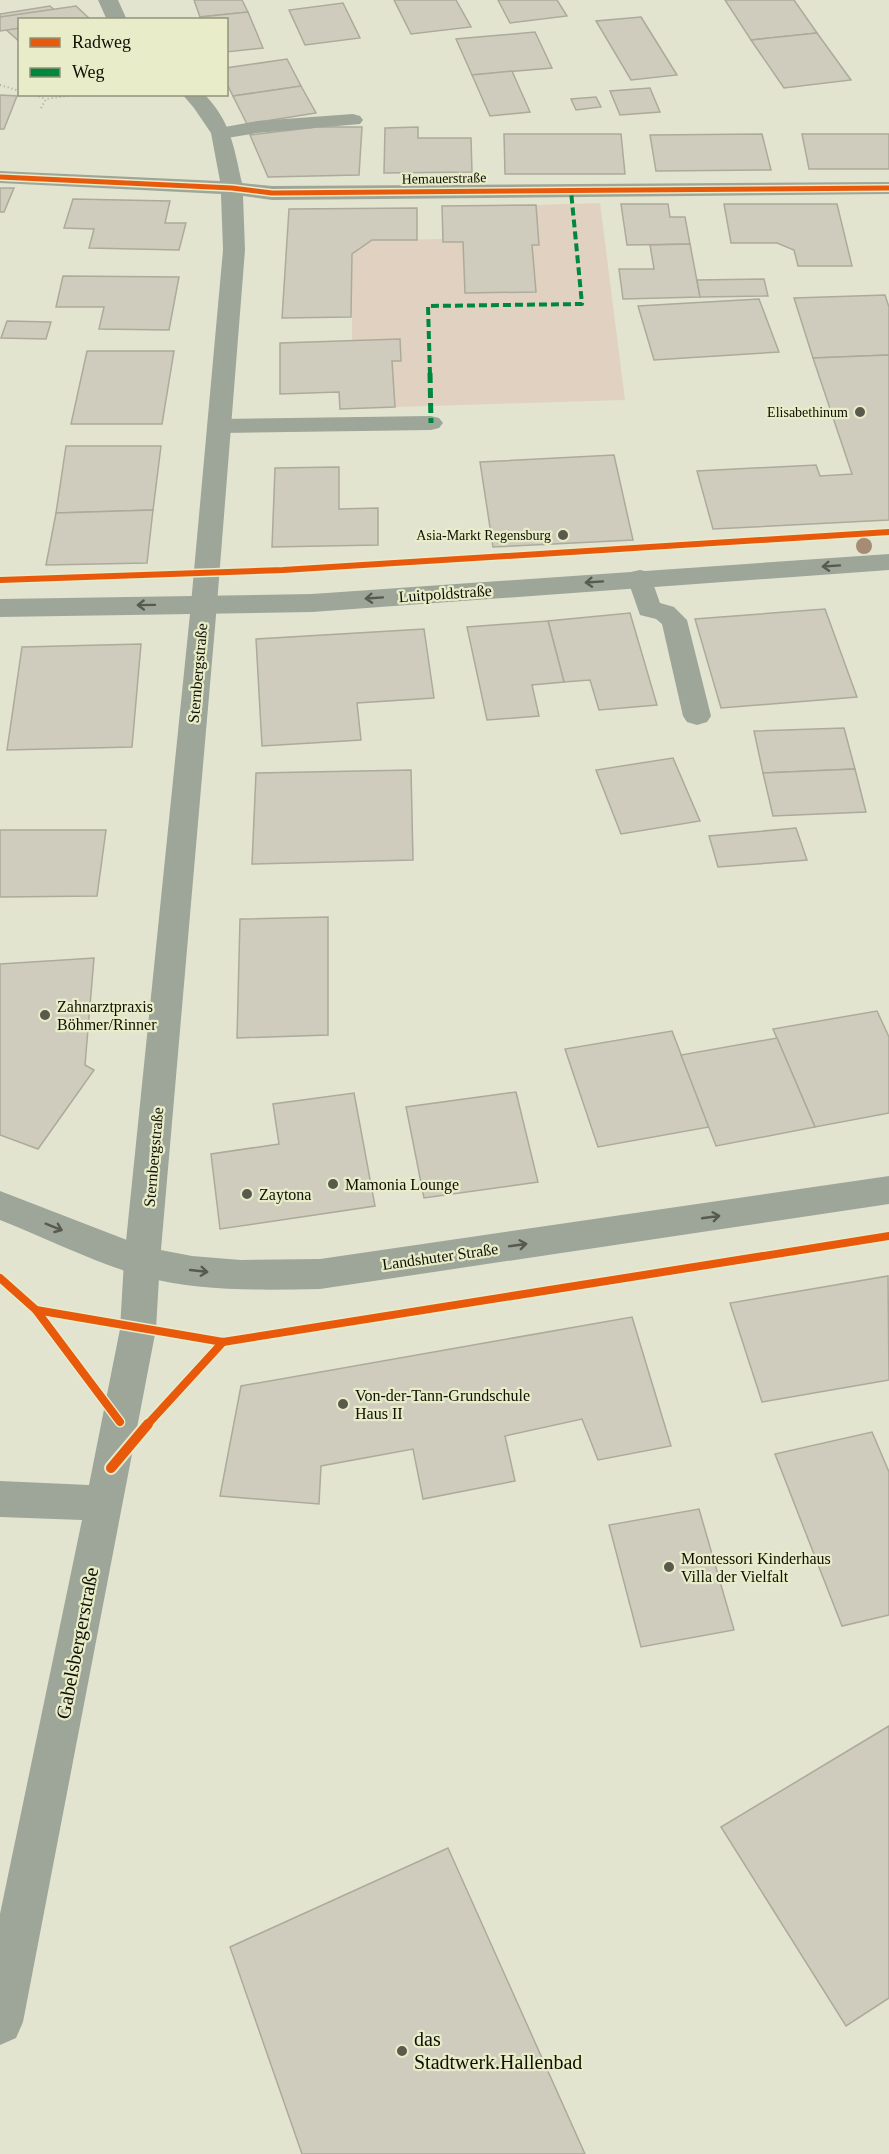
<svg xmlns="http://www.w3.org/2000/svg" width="889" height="2154" font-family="Georgia,serif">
<rect width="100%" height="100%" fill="#e2e4d0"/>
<polygon fill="#e1d1c0" points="600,203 625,400 395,407 392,361 401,361 400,340 352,341 352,254 372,240 443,239 444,242 463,242 465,293 536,292 532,245 539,245 536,205"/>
<g fill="#cfccbd" stroke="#acaa9b" stroke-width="1.5">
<polygon points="194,0 242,0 248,12 200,17"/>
<polygon points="394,0 456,0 471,27 411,34"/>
<polygon points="498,0 557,0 567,16 510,23"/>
<polygon points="725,0 794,0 817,33 751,40"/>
<polygon points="343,3 360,38 305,45 289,10"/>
<polygon points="50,6 66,20 20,20 20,42 4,28 0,29 0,14"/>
<polygon points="76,6 91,20 20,20 20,28 0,31 0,17"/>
<polygon points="248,12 263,48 226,52 226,20 201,20 200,17"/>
<polygon points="641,17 677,75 631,80 596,21"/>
<polygon points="535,32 552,68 472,75 456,39"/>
<polygon points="817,33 851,80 784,88 751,40"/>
<polygon points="287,59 301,86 233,96 226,82 226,68"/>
<polygon points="512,71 530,112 490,116 472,75"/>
<polygon points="301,86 316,113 247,124 233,96"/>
<polygon points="650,88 660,112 620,115 610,91"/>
<polygon points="0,95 17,96 4,129 0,129"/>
<polygon points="596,97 601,107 576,110 571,99"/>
<polygon points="317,127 362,127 359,175 268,177 250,135"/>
<polygon points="418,127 418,138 471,138 472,172 384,173 385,128"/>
<polygon points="504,134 621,134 625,174 505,174"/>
<polygon points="762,134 771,170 656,171 650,135"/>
<polygon points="802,134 889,134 889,169 809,169"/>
<polygon points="0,188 14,188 4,212 0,212"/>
<polygon points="73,199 170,201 165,223 186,223 179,250 89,248 94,229 64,228"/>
<polygon points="621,204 668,204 670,217 685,217 690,244 627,245"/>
<polygon points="724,204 837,204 852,266 798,266 794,250 777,243 731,243"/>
<polygon points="536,205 539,245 532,245 536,292 465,293 463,242 443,242 442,206"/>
<polygon points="417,208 417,240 372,240 352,254 351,317 282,318 289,209"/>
<polygon points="690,244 700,297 623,299 619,269 654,269 650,245"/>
<polygon points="63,276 179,277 169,330 99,329 104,307 56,307"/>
<polygon points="764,279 768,296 700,297 697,280"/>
<polygon points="885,295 889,307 889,355 813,358 794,298"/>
<polygon points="759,299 779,352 654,360 638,306"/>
<polygon points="7,321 51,322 46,339 1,338"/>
<polygon points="400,339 401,361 392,361 395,407 340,409 339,392 280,394 280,343"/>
<polygon points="87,351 174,351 162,424 71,424"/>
<polygon points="889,355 889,520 713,529 697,471 816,465 820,476 852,474 813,358"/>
<polygon points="66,446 161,446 153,510 56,513"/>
<polygon points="614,455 633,540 493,547 480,462"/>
<polygon points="339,467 339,509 378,508 378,545 272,547 275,468"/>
<polygon points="153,510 147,563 46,565 56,513"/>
<polygon points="825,609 857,697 721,708 695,619"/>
<polygon points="630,613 657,705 599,710 590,680 564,682 548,621"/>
<polygon points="548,621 564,682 532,685 539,716 487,720 467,627"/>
<polygon points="424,629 434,698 357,703 361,740 262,746 256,639"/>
<polygon points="141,644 132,747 7,750 22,647"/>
<polygon points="844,728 855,769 763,773 754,731"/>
<polygon points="673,758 700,821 621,834 596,770"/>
<polygon points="855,769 866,812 773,816 763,773"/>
<polygon points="411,770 413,860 252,864 256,773"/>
<polygon points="796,828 807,860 718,867 709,836"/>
<polygon points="0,830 106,830 97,896 0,897"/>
<polygon points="328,917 328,1035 237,1038 240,919"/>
<polygon points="94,958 85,1065 94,1070 38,1149 0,1135 0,964"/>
<polygon points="877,1011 889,1037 889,1113 815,1127 773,1029"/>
<polygon points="672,1031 709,1127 598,1147 565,1049"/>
<polygon points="777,1038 815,1127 716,1146 681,1055"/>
<polygon points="516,1092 538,1182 424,1198 406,1107"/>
<polygon points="354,1093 375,1206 220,1229 211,1154 279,1144 273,1104"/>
<polygon points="888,1276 889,1380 762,1402 730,1303"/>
<polygon points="632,1317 671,1446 598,1460 582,1419 505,1436 515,1481 423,1499 413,1449 321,1466 319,1504 220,1496 241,1386"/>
<polygon points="872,1432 889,1472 889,1615 842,1626 775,1454"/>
<polygon points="699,1509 734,1630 641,1647 609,1525"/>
<polygon points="889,1726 889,1998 846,2026 721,1827"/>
<polygon points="448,1848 585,2154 302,2154 230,1947"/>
</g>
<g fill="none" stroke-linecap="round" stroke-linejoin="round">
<g stroke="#a7ad9e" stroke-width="2" stroke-dasharray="1 3" stroke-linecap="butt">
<polyline points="0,85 20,91"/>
<polyline points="31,94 46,99"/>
<polyline points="41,108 46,99 81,94"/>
</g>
<g fill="#9ea699" fill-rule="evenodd">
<polygon points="353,114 360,116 363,120 360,124 257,133 221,139 214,137 211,133 214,129 257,121"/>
<polygon points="431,416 439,418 443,423 439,428 431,430 219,433 211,431 207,426 211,421 219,419"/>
<polygon points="640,570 649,572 660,603 674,607 687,620 711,716 707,722 697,725 687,722 683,716 662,624 656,619 640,615 627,578 631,572"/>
</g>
<g fill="#9ea699" fill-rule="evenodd">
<polygon points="98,0 118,0 127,20 107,20"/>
<path d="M182,94H204C231,121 234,148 242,183L272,186L889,182V194L272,200L243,196L245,250L217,604L160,1261L156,1329L23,2022L16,2038L0,2045V1914L82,1520L0,1517V1481L89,1485L120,1329L124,1261L191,604L223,250L221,194L0,183V171L220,181L211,133L194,108Z"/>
</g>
<g fill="#9ea699" fill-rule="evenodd">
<polygon points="889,554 889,570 312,612 0,617 0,599 312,594"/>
<path d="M889,1176V1204L320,1289C260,1290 200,1292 141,1276C96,1263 45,1238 0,1220V1191L145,1247L192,1256L241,1260L320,1259Z"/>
</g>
<polyline stroke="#00873e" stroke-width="4" stroke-dasharray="8 4" stroke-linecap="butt" points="430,375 428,306 582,304 571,191"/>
<polyline stroke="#00873e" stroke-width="5" stroke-dasharray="10 5" stroke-linecap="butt" points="430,373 431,423"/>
<g stroke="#e8ecc8" stroke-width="8">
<polyline id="cycleway-far3" points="0,177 232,188 272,193 889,188"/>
</g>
<g stroke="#e8ecc8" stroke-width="9">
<polyline id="cycleway-far2" points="0,580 283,570 889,532"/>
</g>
<g stroke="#e8ecc8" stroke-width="11">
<g id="cycleway-far1">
<polyline points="0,1278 36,1310 223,1342 889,1236"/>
<polyline points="36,1310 120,1422"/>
<polyline points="147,1425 223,1342"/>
</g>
</g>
<g stroke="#e8ecc8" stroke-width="14">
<polyline id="cycleway" points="111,1468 148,1424"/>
</g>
<use href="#cycleway-far3" stroke="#e8590c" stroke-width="5"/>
<use href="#cycleway-far2" stroke="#e8590c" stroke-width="6"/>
<use href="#cycleway-far1" stroke="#e8590c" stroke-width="8"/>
<use href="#cycleway" stroke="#e8590c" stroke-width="10"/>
</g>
<circle fill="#a68c74" cx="864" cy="546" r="8"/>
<defs><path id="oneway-shaft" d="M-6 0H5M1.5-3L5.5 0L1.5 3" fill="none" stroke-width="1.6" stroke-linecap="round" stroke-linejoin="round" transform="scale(1.5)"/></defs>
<g stroke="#565b4e">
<use href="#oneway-shaft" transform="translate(831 566) rotate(176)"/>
<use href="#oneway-shaft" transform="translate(594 582) rotate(176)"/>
<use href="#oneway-shaft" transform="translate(374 598) rotate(176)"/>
<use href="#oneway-shaft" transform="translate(146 605) rotate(179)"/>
<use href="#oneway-shaft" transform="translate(711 1217) rotate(-8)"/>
<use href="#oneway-shaft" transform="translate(54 1227) rotate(22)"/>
<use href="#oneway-shaft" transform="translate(518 1245) rotate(-8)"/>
<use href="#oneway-shaft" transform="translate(199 1271) rotate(6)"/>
</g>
<g fill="#595a4b" stroke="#e8ecc8" stroke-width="2">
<circle cx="860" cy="412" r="6"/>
<circle cx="563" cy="535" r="6"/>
<circle cx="45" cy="1015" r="6"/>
<circle cx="333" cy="1184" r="6"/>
<circle cx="247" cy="1194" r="6"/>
<circle cx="343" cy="1404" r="6"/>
<circle cx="669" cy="1567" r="6"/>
<circle cx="402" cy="2051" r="6"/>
</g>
<g text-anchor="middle" stroke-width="4.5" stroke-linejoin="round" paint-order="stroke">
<g font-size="14" fill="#0f1004" stroke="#e8ecc8">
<text transform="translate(444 178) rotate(-1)" y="5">Hemauerstraße</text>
</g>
<g font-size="14" fill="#0f1004" stroke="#e8ecc8" text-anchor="end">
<text x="848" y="417">Elisabethinum</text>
<text x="551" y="540">Asia-Markt Regensburg</text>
</g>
<g font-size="16" fill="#0f1004" stroke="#e8ecc8">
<text transform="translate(445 593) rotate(-4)" y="6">Luitpoldstraße</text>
<text transform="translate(197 673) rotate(-85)" y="6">Sternbergstraße</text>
<text transform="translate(153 1157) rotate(-85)" y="6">Sternbergstraße</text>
<text transform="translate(440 1256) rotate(-8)" y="6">Landshuter Straße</text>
</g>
<g font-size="16" fill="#0f1004" stroke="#e8ecc8" text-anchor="start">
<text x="57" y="1012">Zahnarztpraxis<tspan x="57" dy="18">Böhmer/Rinner</tspan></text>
<text x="345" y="1190">Mamonia Lounge</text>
<text x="259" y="1200">Zaytona</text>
<text x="355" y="1401">Von-der-Tann-Grundschule<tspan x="355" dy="18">Haus II</tspan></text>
<text x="681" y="1564">Montessori Kinderhaus<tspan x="681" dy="18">Villa der Vielfalt</tspan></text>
</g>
<g font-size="20" fill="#0f1004" stroke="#e8ecc8">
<text transform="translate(77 1643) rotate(-79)" y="7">Gabelsbergerstraße</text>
</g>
<g font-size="20" fill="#0f1004" stroke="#e8ecc8" text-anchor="start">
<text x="414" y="2046">das<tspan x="414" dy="23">Stadtwerk.Hallenbad</tspan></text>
</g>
</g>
<rect x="18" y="18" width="210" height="78" fill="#e8ecc8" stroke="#91947a" stroke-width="1.5"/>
<rect x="30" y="38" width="30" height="9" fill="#e8590c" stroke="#91947a" stroke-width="1.5"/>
<text x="72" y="48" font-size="18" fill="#0f1004">Radweg</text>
<rect x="30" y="68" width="30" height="9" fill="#00873e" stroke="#91947a" stroke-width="1.5"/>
<text x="72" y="78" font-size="18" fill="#0f1004">Weg</text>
</svg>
